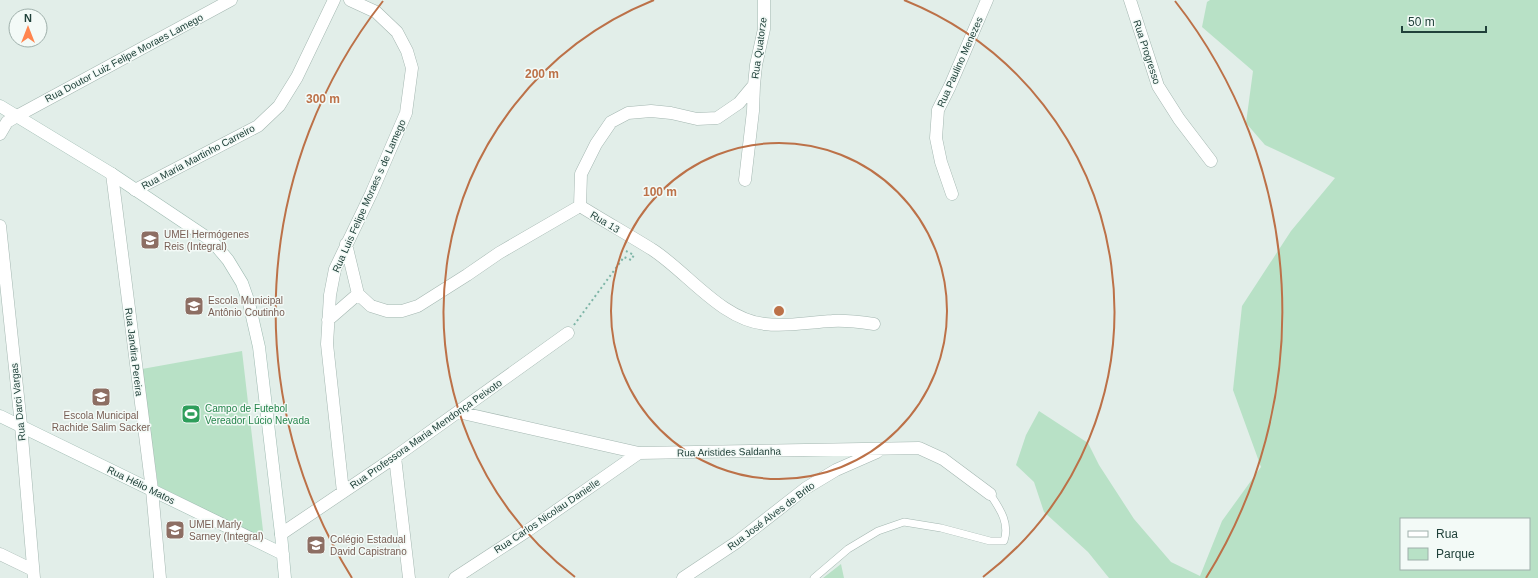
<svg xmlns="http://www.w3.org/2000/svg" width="1538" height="578" viewBox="0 0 1538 578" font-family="Helvetica,sans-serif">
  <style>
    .green { fill: #b8e1c6; fill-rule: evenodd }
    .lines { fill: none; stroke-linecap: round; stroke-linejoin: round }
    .lane-casing { stroke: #a4b7b1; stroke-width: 8 }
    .street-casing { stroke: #a4b7b1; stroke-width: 13 }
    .secondary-casing { stroke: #9fbbb2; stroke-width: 13 }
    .path { stroke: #7eb5a7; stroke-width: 2; stroke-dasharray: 2 3; stroke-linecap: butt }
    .lane { stroke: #fff; stroke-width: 7 }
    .street { stroke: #fff; stroke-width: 12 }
    .secondary { stroke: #fff; stroke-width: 12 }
    .ring { fill: none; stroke: #bc7148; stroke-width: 2 }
    .labels { text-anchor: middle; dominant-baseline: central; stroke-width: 3; stroke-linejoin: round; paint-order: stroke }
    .street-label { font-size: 10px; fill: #20413a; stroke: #f3faf7 }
    .education-label { font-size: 10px; fill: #785e54; stroke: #f3faf7; text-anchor: start }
    .leisure-label { font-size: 10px; fill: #27864d; stroke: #f3faf7; text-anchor: start }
    .centre { fill: #bc7148; stroke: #f3faf7; stroke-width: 2 }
    .ring-label { font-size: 12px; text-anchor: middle; font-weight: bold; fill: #bc7148; stroke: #f3faf7; stroke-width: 3; stroke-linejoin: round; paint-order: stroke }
  </style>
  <rect width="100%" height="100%" fill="#e2eee9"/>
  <path class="green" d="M1210 0H1538V578H1109L1088 552 1044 512 1034 482 1016 465 1026 435 1039 411 1088 443 1099 465 1134 519 1171 562 1200 576 1222 521 1261 467 1233 390 1242 306 1291 231 1335 178 1265 145 1246 123 1253 71 1202 27 1207 2ZM1401 519H1529V569H1401Z
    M242 351 264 539 158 486 142 369Z
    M841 564 844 578H823Z"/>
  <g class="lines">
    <defs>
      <path id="lane" d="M814 578 848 549 878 531 904 522 941 528 990 541H1004C1010 523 1000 509 990 494"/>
      <path id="street" d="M1130 0 1158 86 1179 119 1211 161
        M0 134 7 122 17 116 231 0
        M112 174 152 490 160 578
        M745 180 753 111 754 85
        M135 190 258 126 279 106 297 77 334 0
        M952 194 941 162 936 138 938 110 950 86 987 0
        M580 206 581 174 596 144 611 122 628 113 651 111 671 113 697 119 717 118 739 103 754 85 756 65 764 29V0
        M580 206C604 221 629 235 653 250 688 273 722 320 765 324 787 327 810 322 832 321 846 320 860 322 874 324
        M0 226 21 425 34 578
        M346 244 358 294
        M328 320 358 294 371 306 387 311H402L418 306 467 275 499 253 580 206
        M458 412 639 453 919 448 943 459 990 494
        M395 457 409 578
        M343 492 327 344 330 295 335 269 371 194 406 113 412 68 407 51 397 32 376 12 350 0
        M281 534 395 457 568 333
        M0 554 33 570
        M455 578 527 531 639 453
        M683 578 737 542 806 488 836 470 877 452"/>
      <path id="secondary" d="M0 106 112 174 212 241 228 260 242 283 249 303 259 347 281 534 285 578
        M0 416 283 554"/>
    </defs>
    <use href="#lane" class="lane-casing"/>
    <use href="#street" class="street-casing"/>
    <use href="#secondary" class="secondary-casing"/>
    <path class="path" d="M574 325 624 257 631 260 634 255 626 251"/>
    <use href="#lane" class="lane"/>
    <use href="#street" class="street"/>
    <use href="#secondary" class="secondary"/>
  </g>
  <g class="ring">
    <circle cx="779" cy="311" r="168"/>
    <path d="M575 577A335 335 0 0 1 654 0M904 0A335 335 0 0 1 983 577"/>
    <path d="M352 578A503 503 0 0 1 383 1M1175 1A503 503 0 0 1 1206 578"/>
  </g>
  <defs>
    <symbol id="school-square" viewBox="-11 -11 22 22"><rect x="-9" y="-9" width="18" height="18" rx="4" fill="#8d6e63" stroke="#f3faf7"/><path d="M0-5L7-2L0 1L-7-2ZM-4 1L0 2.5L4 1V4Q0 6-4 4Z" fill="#fff"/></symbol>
    <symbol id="stadium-square" viewBox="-11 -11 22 22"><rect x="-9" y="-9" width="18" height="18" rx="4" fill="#2e9e5b" stroke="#f3faf7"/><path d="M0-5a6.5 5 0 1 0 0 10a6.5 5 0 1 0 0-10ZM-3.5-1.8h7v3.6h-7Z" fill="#fff"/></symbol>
  </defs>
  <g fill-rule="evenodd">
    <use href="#school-square" x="139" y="229" width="22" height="22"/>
    <use href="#school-square" x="183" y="295" width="22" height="22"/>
    <use href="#school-square" x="90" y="386" width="22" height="22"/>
    <use href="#stadium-square" x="180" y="403" width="22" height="22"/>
    <use href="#school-square" x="164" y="519" width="22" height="22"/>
    <use href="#school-square" x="305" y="534" width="22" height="22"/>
  </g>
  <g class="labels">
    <g class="street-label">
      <text transform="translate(759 48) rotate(-82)">Rua Quatorze</text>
      <text transform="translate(1147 52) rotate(72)">Rua Progresso</text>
      <text transform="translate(124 58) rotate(-28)">Rua Doutor Luiz Felipe Moraes Lamego</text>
      <text transform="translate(960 62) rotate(-66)">Rua Paulino Menezes</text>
      <text transform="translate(198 157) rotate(-28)">Rua Maria Martinho Carreiro</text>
      <text transform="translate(369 196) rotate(-66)">Rua Luis Felipe Moraes s de Lamego</text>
      <text transform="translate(605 222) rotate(31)">Rua 13</text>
      <text transform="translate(134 352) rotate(83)">Rua Jandira Pereira</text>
      <text transform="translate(18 402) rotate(-96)">Rua Darci Vargas</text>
      <text transform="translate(426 434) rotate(-35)">Rua Professora Maria Mendonça Peixoto</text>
      <text transform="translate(729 452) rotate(-1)">Rua Aristides Saldanha</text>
      <text transform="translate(141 485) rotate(26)">Rua Hélio Matos</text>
      <text transform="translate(547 516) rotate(-34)">Rua Carlos Nicolau Danielle</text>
      <text transform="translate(771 516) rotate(-37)">Rua José Alves de Brito</text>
    </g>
    <g class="education-label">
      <text x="164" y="234">UMEI Hermógenes<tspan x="164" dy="12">Reis (Integral)</tspan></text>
      <text x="208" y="300">Escola Municipal<tspan x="208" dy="12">Antônio Coutinho</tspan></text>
      <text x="101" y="415" text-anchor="middle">Escola Municipal<tspan x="101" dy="12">Rachide Salim Sacker</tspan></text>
      <text x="189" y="524">UMEI Marly<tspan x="189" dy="12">Sarney (Integral)</tspan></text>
      <text x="330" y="539">Colégio Estadual<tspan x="330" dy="12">David Capistrano</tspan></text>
    </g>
    <g class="leisure-label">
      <text x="205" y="408">Campo de Futebol<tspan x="205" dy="12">Vereador Lúcio Nevada</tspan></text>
    </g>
  </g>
  <circle cx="779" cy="311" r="6" class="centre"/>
  <g class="ring-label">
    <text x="542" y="78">200 m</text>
    <text x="323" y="103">300 m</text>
    <text x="660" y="196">100 m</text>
  </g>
  <rect x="1400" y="518" width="130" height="52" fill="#f3faf7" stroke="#9fb0ab"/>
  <rect x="1408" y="531" width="20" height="6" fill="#ffffff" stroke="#9fb0ab"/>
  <text x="1436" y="538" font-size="12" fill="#20413a">Rua</text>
  <rect x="1408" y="548" width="20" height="12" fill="#b8e1c6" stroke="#9fb0ab"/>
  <text x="1436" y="558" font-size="12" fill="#20413a">Parque</text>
  <g transform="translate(28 28)"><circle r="19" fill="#f3faf7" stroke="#9fb0ab"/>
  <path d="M0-3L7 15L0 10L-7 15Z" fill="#ff854e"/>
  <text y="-6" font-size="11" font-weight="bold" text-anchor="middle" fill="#20413a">N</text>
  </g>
  <path d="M1402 26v6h84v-6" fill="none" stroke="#20413a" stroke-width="2"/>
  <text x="1408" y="26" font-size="12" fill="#20413a" stroke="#f3faf7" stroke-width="3" paint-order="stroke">50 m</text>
</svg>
